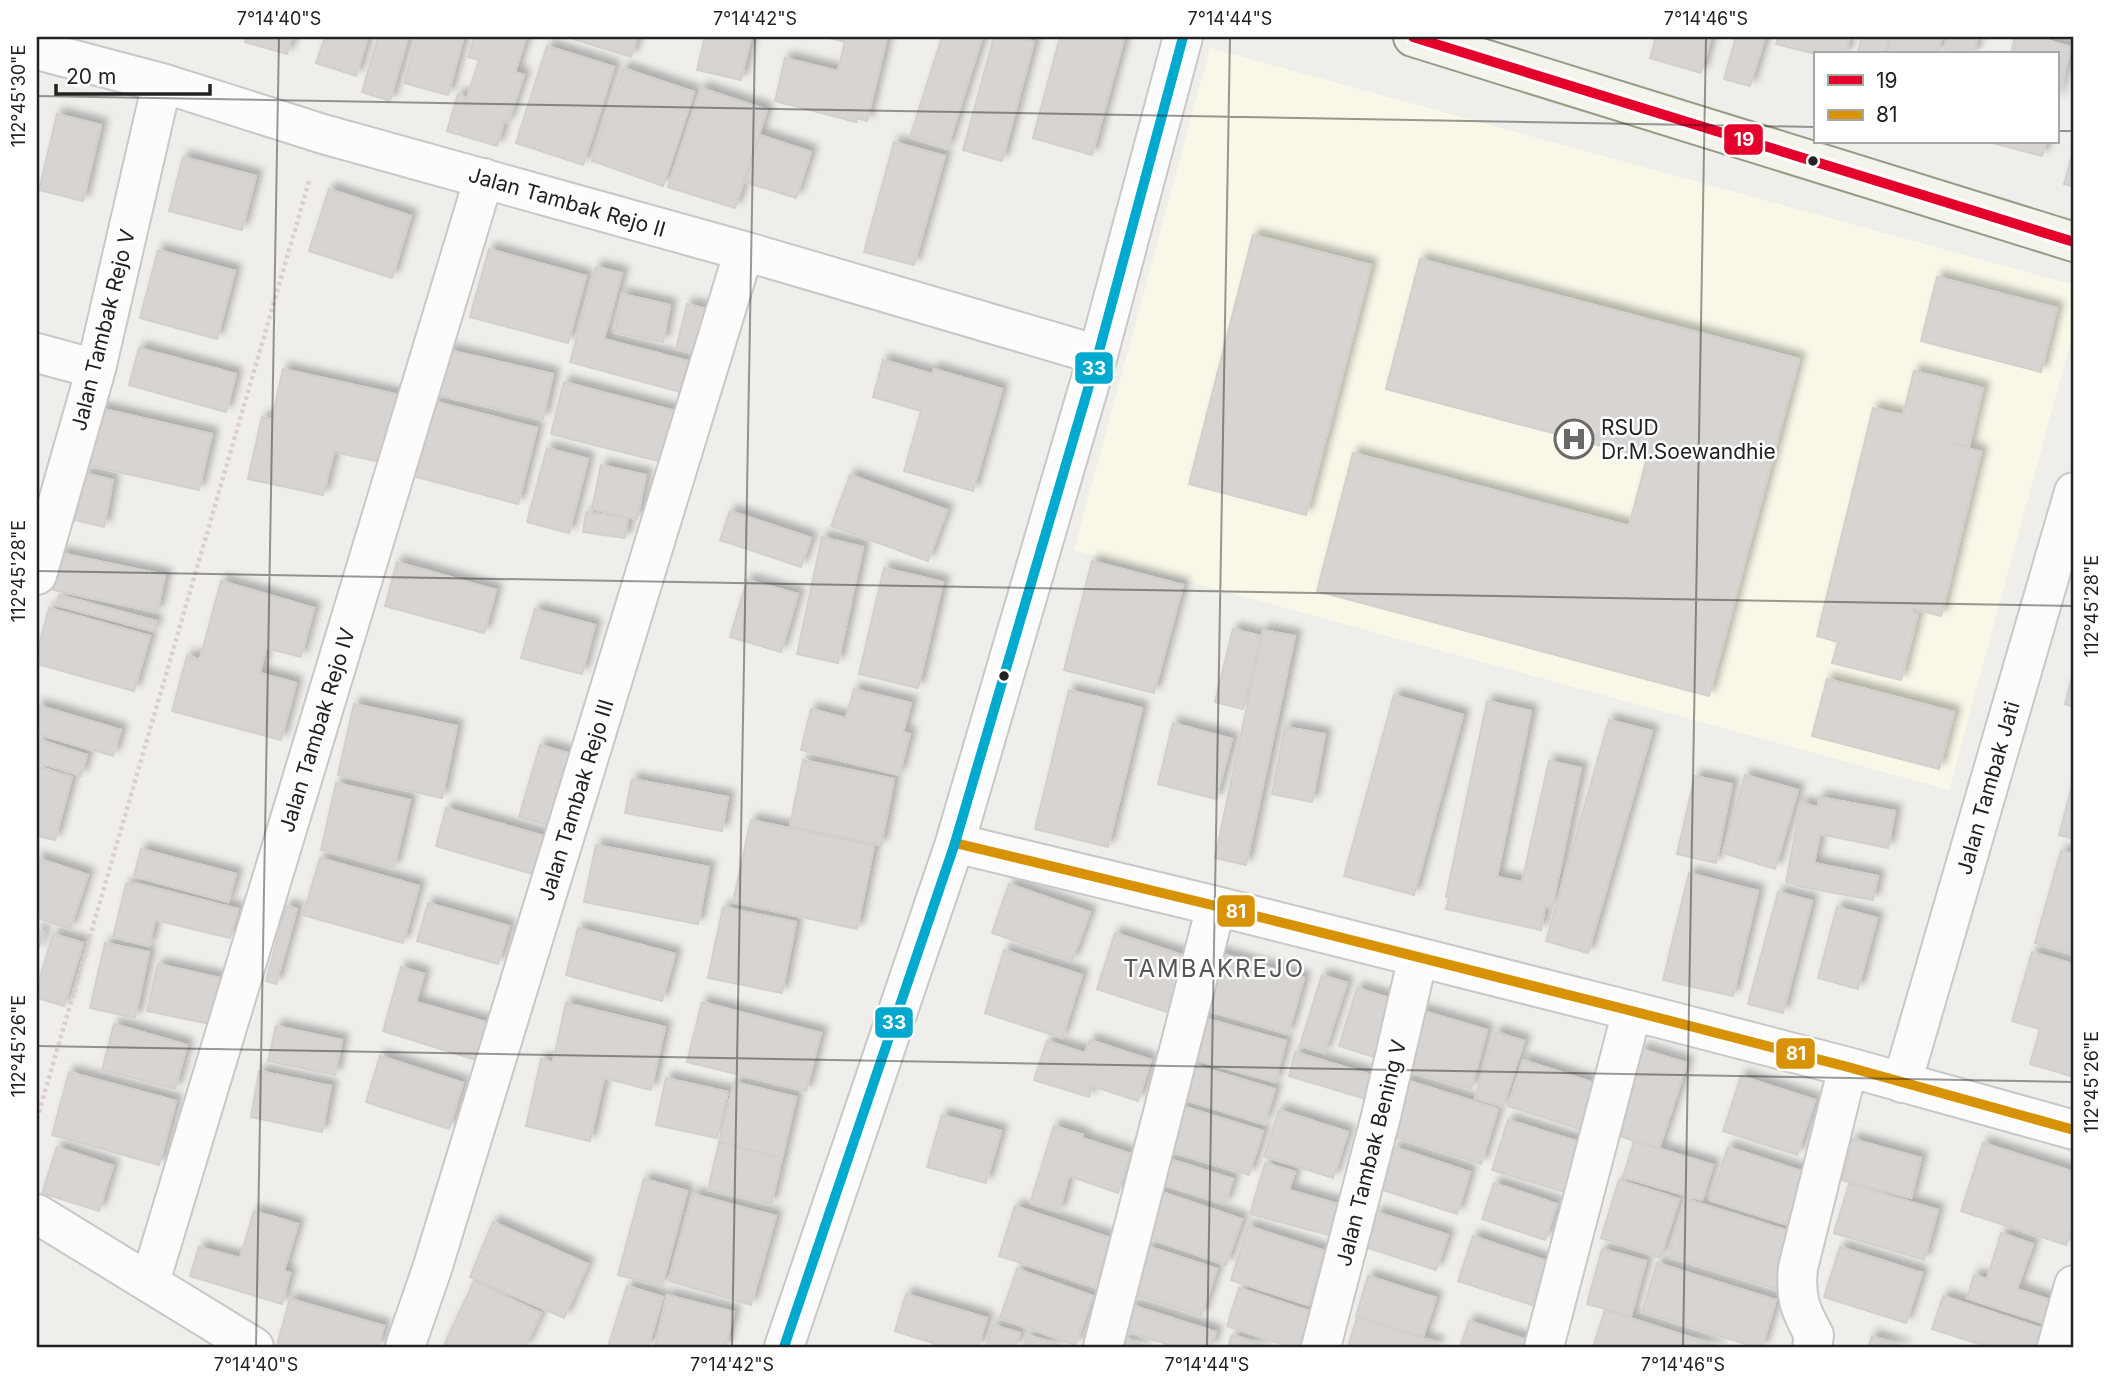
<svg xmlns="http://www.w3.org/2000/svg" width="2111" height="1384" viewBox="0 0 2111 1384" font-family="Inter,sans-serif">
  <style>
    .education { fill: #f8f7e8 }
    .building { fill: #d7d4d2; stroke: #d3d0cc; stroke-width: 2; filter: url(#shadow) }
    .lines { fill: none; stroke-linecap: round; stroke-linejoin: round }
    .street-casing { stroke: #c9c8c7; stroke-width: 42 }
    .secondary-casing { stroke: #999a82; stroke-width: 42 }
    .path { stroke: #dccecd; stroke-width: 4.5; stroke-dasharray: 3.5 3.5; stroke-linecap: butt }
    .street { stroke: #fdfcfc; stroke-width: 38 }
    .secondary { stroke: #f4f4ed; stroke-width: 38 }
    .bus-1-casing { stroke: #fff; stroke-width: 16 }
    .bus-2-casing { stroke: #fff; stroke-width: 16 }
    .bus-3-casing { stroke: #fff; stroke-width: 16 }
    .bus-1 { stroke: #e4002b; stroke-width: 10 }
    .bus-2 { stroke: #d79205; stroke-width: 10 }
    .bus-3 { stroke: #00a9ce; stroke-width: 10 }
    .ticks { fill: none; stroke: #222; stroke-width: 2; stroke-opacity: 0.45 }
    .bus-dot { fill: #222; stroke: #fff; stroke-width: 2.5 }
    .labels { text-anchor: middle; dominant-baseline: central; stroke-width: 5; stroke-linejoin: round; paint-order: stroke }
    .street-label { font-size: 21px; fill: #222; stroke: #fff }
    .poi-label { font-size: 21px; fill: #222; stroke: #fff; text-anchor: start }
    .quarter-label { font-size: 24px; letter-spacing: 2px; fill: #555; stroke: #fff }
    .line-badge { stroke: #fff; stroke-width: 2.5 }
    .badge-label { font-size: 19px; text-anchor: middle; font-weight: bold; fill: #fff }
    .neatline { fill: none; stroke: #222; stroke-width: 2.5 }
    .ticks-label { font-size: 18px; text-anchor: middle; fill: #222 }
  </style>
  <defs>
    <filter id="shadow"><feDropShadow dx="6" dy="-6" stdDeviation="3.5" flood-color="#0004"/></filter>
  </defs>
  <rect width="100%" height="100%" fill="#f0eeeb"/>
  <path class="education" d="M1210 48 2074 285V329L1949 790 1074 550Z"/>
  <path class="building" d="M246 37H292L287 54 245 42Z
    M325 37H368L356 76 316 63Z
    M378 37H408L390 101 362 92Z
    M417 37H453L463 39 448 95 404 83Z
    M474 37H526L515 72 524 75 508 122 504 121 497 146 447 131 458 94 467 98 479 60 468 57Z
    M567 37H637L631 57Z
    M705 37H751L741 80 697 70Z
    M825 37H887L867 121 857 118 856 122 775 101 785 58 838 71 845 42Z
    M942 37 982 38 947 149 910 137Z
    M994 37H1017L1034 42 1002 161 963 150Z
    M1060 37H1115L1124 39 1092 155 1033 138Z
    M1656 37H1711L1701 73 1650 58Z
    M1736 37H1765L1750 86 1724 79Z
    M1778 37H1850L1845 54H1816L1776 44Z
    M1862 37H1890L1885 54H1857Z
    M1892 37H1942L1936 54H1887Z
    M1948 37H1978L1973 54H1943Z
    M2015 37H2035L2071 47 2057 102V54H2011Z
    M547 46 614 67 583 165 516 143Z
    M623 68 694 92 663 186 592 161Z
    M701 88 767 110 735 208 668 187Z
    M57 114 101 125 83 201 39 190Z
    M760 135 811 152 796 198 745 182Z
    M894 142 945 156 914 265 864 252Z
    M1989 142H2046L2042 156Z
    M2074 148V187L2064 184Z
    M183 157 256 176 242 230 169 211Z
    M329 189 411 216 392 278 309 251Z
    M1253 235 1371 265 1306 515 1189 484Z
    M489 249 586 276 568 343 470 317Z
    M158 250 235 271 217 339 140 318Z
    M1420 259 1799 359 1709 696 1317 591 1353 453 1629 526 1647 458 1386 389Z
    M596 267 622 273 604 339 688 361 680 392 570 362Z
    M1937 277 2057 308 2041 372 1921 341Z
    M622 294 670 305 663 342 615 333Z
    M687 304 707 309 696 354 676 349Z
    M139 348 236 374 226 412 129 385Z
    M448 350 553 374 543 419 437 395Z
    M883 360 932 374 934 369 1002 389 973 491 904 471 921 411 873 397Z
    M283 369 404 396 389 464 334 452 323 495 248 479 262 417 272 419Z
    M1914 371 1983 388 1969 446 1954 443 1953 444 1981 452 1941 616 1913 609 1911 612 1918 614 1901 680 1832 663 1838 642 1817 636 1873 408 1903 415Z
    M564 382 675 411 662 462 551 434Z
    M433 401 537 428 518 504 413 476Z
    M99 408 212 434 199 490 87 465Z
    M547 448 588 459 569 533 527 522Z
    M601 465 646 475 637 519 592 509Z
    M84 473 113 480 104 527 75 520Z
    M850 475 947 510 928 561 831 526Z
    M730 511 811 538 801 567 720 540Z
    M586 512 628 518 625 538 583 532Z
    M822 537 863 547 838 663 797 654Z
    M60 553 165 575 157 612 53 590Z
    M1092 561 1183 585 1154 693 1064 670Z
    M397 562 496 590 484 633 385 606Z
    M884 568 943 582 918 688 859 674Z
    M747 580 798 594 781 652 730 637Z
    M221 581 314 608 301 657 266 648 260 673 296 683 281 740 172 711 187 656 200 659Z
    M59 595 156 621 153 631 56 605Z
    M49 608 150 636 134 691 37 664V652Z
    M535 609 595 625 582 674 521 658Z
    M1233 629 1261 636 1243 709 1215 702Z
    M1263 630 1295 636 1246 865 1215 858Z
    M2074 669V707L2065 704Z
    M1827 679 1954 712 1939 769 1812 736Z
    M854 689 911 703 903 732 910 734 899 775 801 750 811 709 846 718Z
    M1069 690 1142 708 1108 847 1035 829Z
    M1394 695 1463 715 1414 895 1344 876Z
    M1487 701 1531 711 1497 877 1522 882 1549 761 1581 768 1552 908 1545 906 1541 930 1446 909 1449 897H1446Z
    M354 704 457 726 442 798 338 775Z
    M37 705 121 730 113 756 37 734Z
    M1609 720 1652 731 1588 953 1546 941Z
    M1173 723 1232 739 1216 799 1158 784Z
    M1285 727 1325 734 1312 802 1272 794Z
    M37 739 87 755 81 776 37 762Z
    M540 745 578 756 557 828 519 817Z
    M803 760 894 779 881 845 790 826Z
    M37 766 72 777 55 840 37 836Z
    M1745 775 1798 790 1775 869 1723 853Z
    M1695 776 1732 784 1716 863 1677 854Z
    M2074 778V839L2059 835Z
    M632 779 728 797 722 831 625 813Z
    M336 783 410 800 394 868 321 850Z
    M1819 797 1895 811 1888 848 1820 834 1814 863 1878 876 1873 900 1797 886 1798 885 1786 882 1801 803 1818 807Z
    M446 808 554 839 543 877 436 846Z
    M751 820 874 846 857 929 733 902Z
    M596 845 709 867 698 924 584 902Z
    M141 849 236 874 228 902 134 876Z
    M2061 851 2074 854V954L2035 943Z
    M37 858 88 875 70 929 37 918Z
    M320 858 419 886 403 943 303 915Z
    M1689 873 1758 891 1733 996 1663 980Z
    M135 883 238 909 230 938 155 920 149 946 113 937 126 884 134 885Z
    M1009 884 1090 912 1072 961 992 933Z
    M1778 892 1812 901 1783 1013 1748 1004Z
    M428 903 509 926 498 964 417 941Z
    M286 906 297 909 276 984 266 981Z
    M723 907 796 922 782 993 708 978Z
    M1837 907 1877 918 1858 989 1818 978Z
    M578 928 675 954 662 1001 566 975Z
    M37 929 44 932 37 952Z
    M1115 933 1188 957 1170 1013 1097 989Z
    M53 934 83 943 64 1006 37 998V988Z
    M105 943 149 952 135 1018 90 1008Z
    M1004 950 1082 975 1062 1038 985 1013Z
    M1216 952 1304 978 1288 1034 1200 1008Z
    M2032 952 2074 964V1077L2030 1064 2040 1029 2012 1021Z
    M158 964 220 978 210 1024 147 1011Z
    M401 967 424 974 416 1002 489 1023 479 1061 383 1031Z
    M1322 975 1347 983 1324 1053 1300 1045Z
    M1357 988 1405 1003 1387 1061 1339 1046Z
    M702 1002 821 1033 806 1091 687 1062Z
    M566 1003 665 1027 651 1090 604 1078 590 1141 526 1126 541 1059 553 1062Z
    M1420 1010 1487 1030 1471 1089 1403 1070Z
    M1201 1017 1286 1041 1275 1082 1189 1058Z
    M114 1024 187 1045 175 1089 102 1070Z
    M276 1026 342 1040 335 1075 268 1061Z
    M1496 1032 1524 1041 1503 1107 1475 1098Z
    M1090 1040 1151 1060 1138 1101 1092 1086 1089 1097 1034 1080 1047 1041 1085 1053Z
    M1641 1049 1687 1063 1659 1149 1614 1134Z
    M1295 1052 1384 1079 1376 1102 1289 1076Z
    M380 1056 463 1083 449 1129 366 1102Z
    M1523 1060 1603 1086 1588 1132 1508 1106Z
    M1193 1065 1275 1089 1264 1124 1183 1099Z
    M259 1071 331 1086 322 1132 251 1117Z
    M69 1072 176 1101 159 1165 52 1135Z
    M1741 1076 1815 1100 1797 1155 1723 1131Z
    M666 1078 728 1092 717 1138 656 1125Z
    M1403 1079 1498 1109 1481 1164 1386 1134Z
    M734 1082 796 1097 782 1158 719 1142Z
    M1179 1105 1263 1131 1249 1175 1165 1150Z
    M1279 1110 1348 1132 1333 1178 1264 1156Z
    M942 1115 1001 1131 986 1183 927 1167Z
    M1508 1120 1589 1145 1574 1195 1492 1170Z
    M1054 1126 1083 1135 1082 1138 1131 1154 1118 1193 1069 1176 1059 1212 1030 1203Z
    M1852 1139 1921 1158 1911 1198 1842 1180Z
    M1634 1141 1713 1165 1702 1200 1623 1177Z
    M719 1142 782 1158 771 1204 708 1190Z
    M1983 1143 2074 1172V1220L2066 1245 1961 1211Z
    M57 1147 113 1166 99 1211 42 1193Z
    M1394 1147 1470 1172 1457 1214 1380 1189Z
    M1728 1147 1807 1173 1791 1226 1710 1200Z
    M1166 1158 1233 1179 1225 1204 1158 1183Z
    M1265 1163 1295 1172 1289 1190 1345 1206 1336 1237 1250 1214Z
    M644 1179 687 1191 662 1286 618 1275Z
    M1619 1180 1679 1199 1660 1258 1601 1238Z
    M1494 1183 1557 1204 1545 1240 1482 1219Z
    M1849 1184 1938 1210 1924 1260 1834 1233Z
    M1156 1190 1242 1219 1226 1265 1140 1235Z
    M693 1194 776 1216 751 1305 669 1281Z
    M1686 1199 1792 1232 1776 1289 1668 1256Z
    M1015 1206 1110 1238 1095 1287 999 1256Z
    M254 1211 298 1224 284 1271 290 1273 282 1304 190 1276 199 1247 240 1258Z
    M1376 1212 1448 1235 1436 1270 1365 1247Z
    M493 1222 588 1264 564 1318 470 1277Z
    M1248 1226 1325 1251 1308 1305 1231 1280Z
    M2001 1233 2033 1244 2017 1289 2053 1301 2046 1324 1967 1298 1974 1275 1987 1279Z
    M1473 1236 1546 1261 1532 1305 1458 1281Z
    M1147 1246 1217 1269 1201 1316 1132 1294Z
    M1840 1247 1922 1273 1906 1323 1824 1297Z
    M1602 1249 1646 1261 1631 1316 1587 1304Z
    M1657 1263 1776 1300 1762 1347H1755L1642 1312Z
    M1017 1269 1093 1296 1075 1345 1000 1318Z
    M1368 1276 1436 1298 1423 1337 1356 1316Z
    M474 1281 541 1313 525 1347H443Z
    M627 1286 663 1297 648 1347H608Z
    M1239 1288 1321 1315 1311 1347H1291L1227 1326Z
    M906 1294 987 1318 978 1347H945L895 1331Z
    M667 1295 734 1312 725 1347H655Z
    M1943 1296 2050 1331 2045 1347H1989L1932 1329Z
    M290 1299 384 1326 378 1347H286L277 1345Z
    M1131 1305 1216 1332 1211 1347H1176L1123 1330Z
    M1605 1310 1721 1347H1593Z
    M1357 1317 1438 1343 1437 1347H1348Z
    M1469 1321 1530 1341 1528 1347H1460Z
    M993 1325 1020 1333 1015 1347H986Z
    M1027 1335 1066 1347H1023Z
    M1232 1335 1270 1347H1228Z
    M1872 1336 1905 1347H1868Z
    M1124 1338 1148 1347H1120Z"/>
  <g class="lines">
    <defs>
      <path id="street" d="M37 50 162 83 323 134 744 251 1098 355
        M37 353 96 369
        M37 575 96 369 162 83
        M955 843 1216 906 1632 1011 1848 1067 2074 1130
        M1902 1083 2074 492
        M37 1214 254 1347
        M150 1282 484 178
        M405 1347 432 1269 744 251
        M784 1347 955 843 1098 355 1183 37
        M1103 1347 1216 906
        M1321 1347 1381 1116 1418 957
        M1544 1347 1632 1011
        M1812 1347 1814 1335C1800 1310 1795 1297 1798 1268L1848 1067
        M2057 1347 2074 1285"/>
      <path id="secondary" d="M1413 37 2074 242"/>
    </defs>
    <use href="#street" class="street-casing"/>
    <use href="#secondary" class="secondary-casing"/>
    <path class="path" d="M37 1119 310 178"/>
    <use href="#street" class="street"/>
    <use href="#secondary" class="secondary"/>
    <defs>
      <path id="bus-1" d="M1413 37 2074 242"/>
      <path id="bus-2" d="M955 843 1216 906 1632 1011 1848 1067 2074 1130"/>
      <path id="bus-3" d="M784 1347 955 843 1098 355 1183 37"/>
    </defs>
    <use href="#bus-1" class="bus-1-casing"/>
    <use href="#bus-2" class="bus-2-casing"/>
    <use href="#bus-3" class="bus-3-casing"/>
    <use href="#bus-1" class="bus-1"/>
    <use href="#bus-2" class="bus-2"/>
    <use href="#bus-3" class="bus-3"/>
  </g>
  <path class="ticks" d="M37 96 1815 127M2057 131H2074M37 571 2074 606M37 1046 2074 1082M256 1347 279 37M732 1347 755 37M1207 1347 1230 37M1683 1347 1706 37"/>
  <defs>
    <symbol id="hospital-ring" viewBox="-11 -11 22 22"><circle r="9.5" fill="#fff" stroke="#6a6968" stroke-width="1.5"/><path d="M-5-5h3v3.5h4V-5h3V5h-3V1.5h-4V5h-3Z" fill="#6a6968"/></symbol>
  </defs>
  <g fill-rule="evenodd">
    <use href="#hospital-ring" x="1552" y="417" width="44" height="44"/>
  </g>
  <g class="bus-dot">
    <circle cx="1813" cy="161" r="6"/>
    <circle cx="1004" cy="676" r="6"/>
  </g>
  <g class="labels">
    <g class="street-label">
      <text transform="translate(567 202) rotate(16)">Jalan Tambak Rejo II</text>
      <text transform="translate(103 330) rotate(-76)">Jalan Tambak Rejo V</text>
      <text transform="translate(317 730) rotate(-73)">Jalan Tambak Rejo IV</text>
      <text transform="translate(1988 788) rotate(-74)">Jalan Tambak Jati</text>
      <text transform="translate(576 800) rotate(-73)">Jalan Tambak Rejo III</text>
      <text transform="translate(1371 1153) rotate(-76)">Jalan Tambak Bening V</text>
    </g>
    <g class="poi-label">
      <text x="1601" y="427">RSUD<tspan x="1601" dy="24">Dr.M.Soewandhie</tspan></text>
    </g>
    <g class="quarter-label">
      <text x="1214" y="968">TAMBAKREJO</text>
    </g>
  </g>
  <g class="line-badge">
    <rect x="1723" y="123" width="41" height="33" rx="7" fill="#e4002b"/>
    <rect x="1074" y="351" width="40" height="34" rx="7" fill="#00a9ce"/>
    <rect x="1216" y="894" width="40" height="34" rx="7" fill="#d79205"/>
    <rect x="874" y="1006" width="40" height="33" rx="7" fill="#00a9ce"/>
    <rect x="1775" y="1037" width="41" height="33" rx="7" fill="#d79205"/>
  </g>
  <g class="badge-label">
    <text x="1744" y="146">19</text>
    <text x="1094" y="375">33</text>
    <text x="1236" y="918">81</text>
    <text x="894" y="1029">33</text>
    <text x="1796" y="1060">81</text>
  </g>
  <rect width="2111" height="1384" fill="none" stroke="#ffffff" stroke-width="77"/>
  <rect x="1814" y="52" width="245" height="91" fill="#ffffff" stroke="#a7a7a7" stroke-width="2"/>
  <rect x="1828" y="75" width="35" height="10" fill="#e4002b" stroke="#a7a7a7" stroke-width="2"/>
  <text x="1876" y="88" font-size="21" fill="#222222">19</text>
  <rect x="1828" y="110" width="35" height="10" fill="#d79205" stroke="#a7a7a7" stroke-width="2"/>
  <text x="1876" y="122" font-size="21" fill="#222222">81</text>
  <path d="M56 84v10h154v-10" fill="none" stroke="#222222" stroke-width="3.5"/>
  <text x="66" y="84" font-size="21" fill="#222222" stroke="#ffffff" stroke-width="5" paint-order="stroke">20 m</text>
  <rect x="38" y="38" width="2034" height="1308" class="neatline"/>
  <g class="ticks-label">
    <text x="279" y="25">7°14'40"S</text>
    <text x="755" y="25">7°14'42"S</text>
    <text x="1230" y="25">7°14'44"S</text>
    <text x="1706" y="25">7°14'46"S</text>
    <text transform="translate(19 96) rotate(-90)" y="6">112°45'30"E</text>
    <text transform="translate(19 571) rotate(-90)" y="6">112°45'28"E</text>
    <text transform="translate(2092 606) rotate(-90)" y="6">112°45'28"E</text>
    <text transform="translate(19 1046) rotate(-90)" y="6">112°45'26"E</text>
    <text transform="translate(2092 1082) rotate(-90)" y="6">112°45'26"E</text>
    <text x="256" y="1371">7°14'40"S</text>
    <text x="732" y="1371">7°14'42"S</text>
    <text x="1207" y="1371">7°14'44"S</text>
    <text x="1683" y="1371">7°14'46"S</text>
  </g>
</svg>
